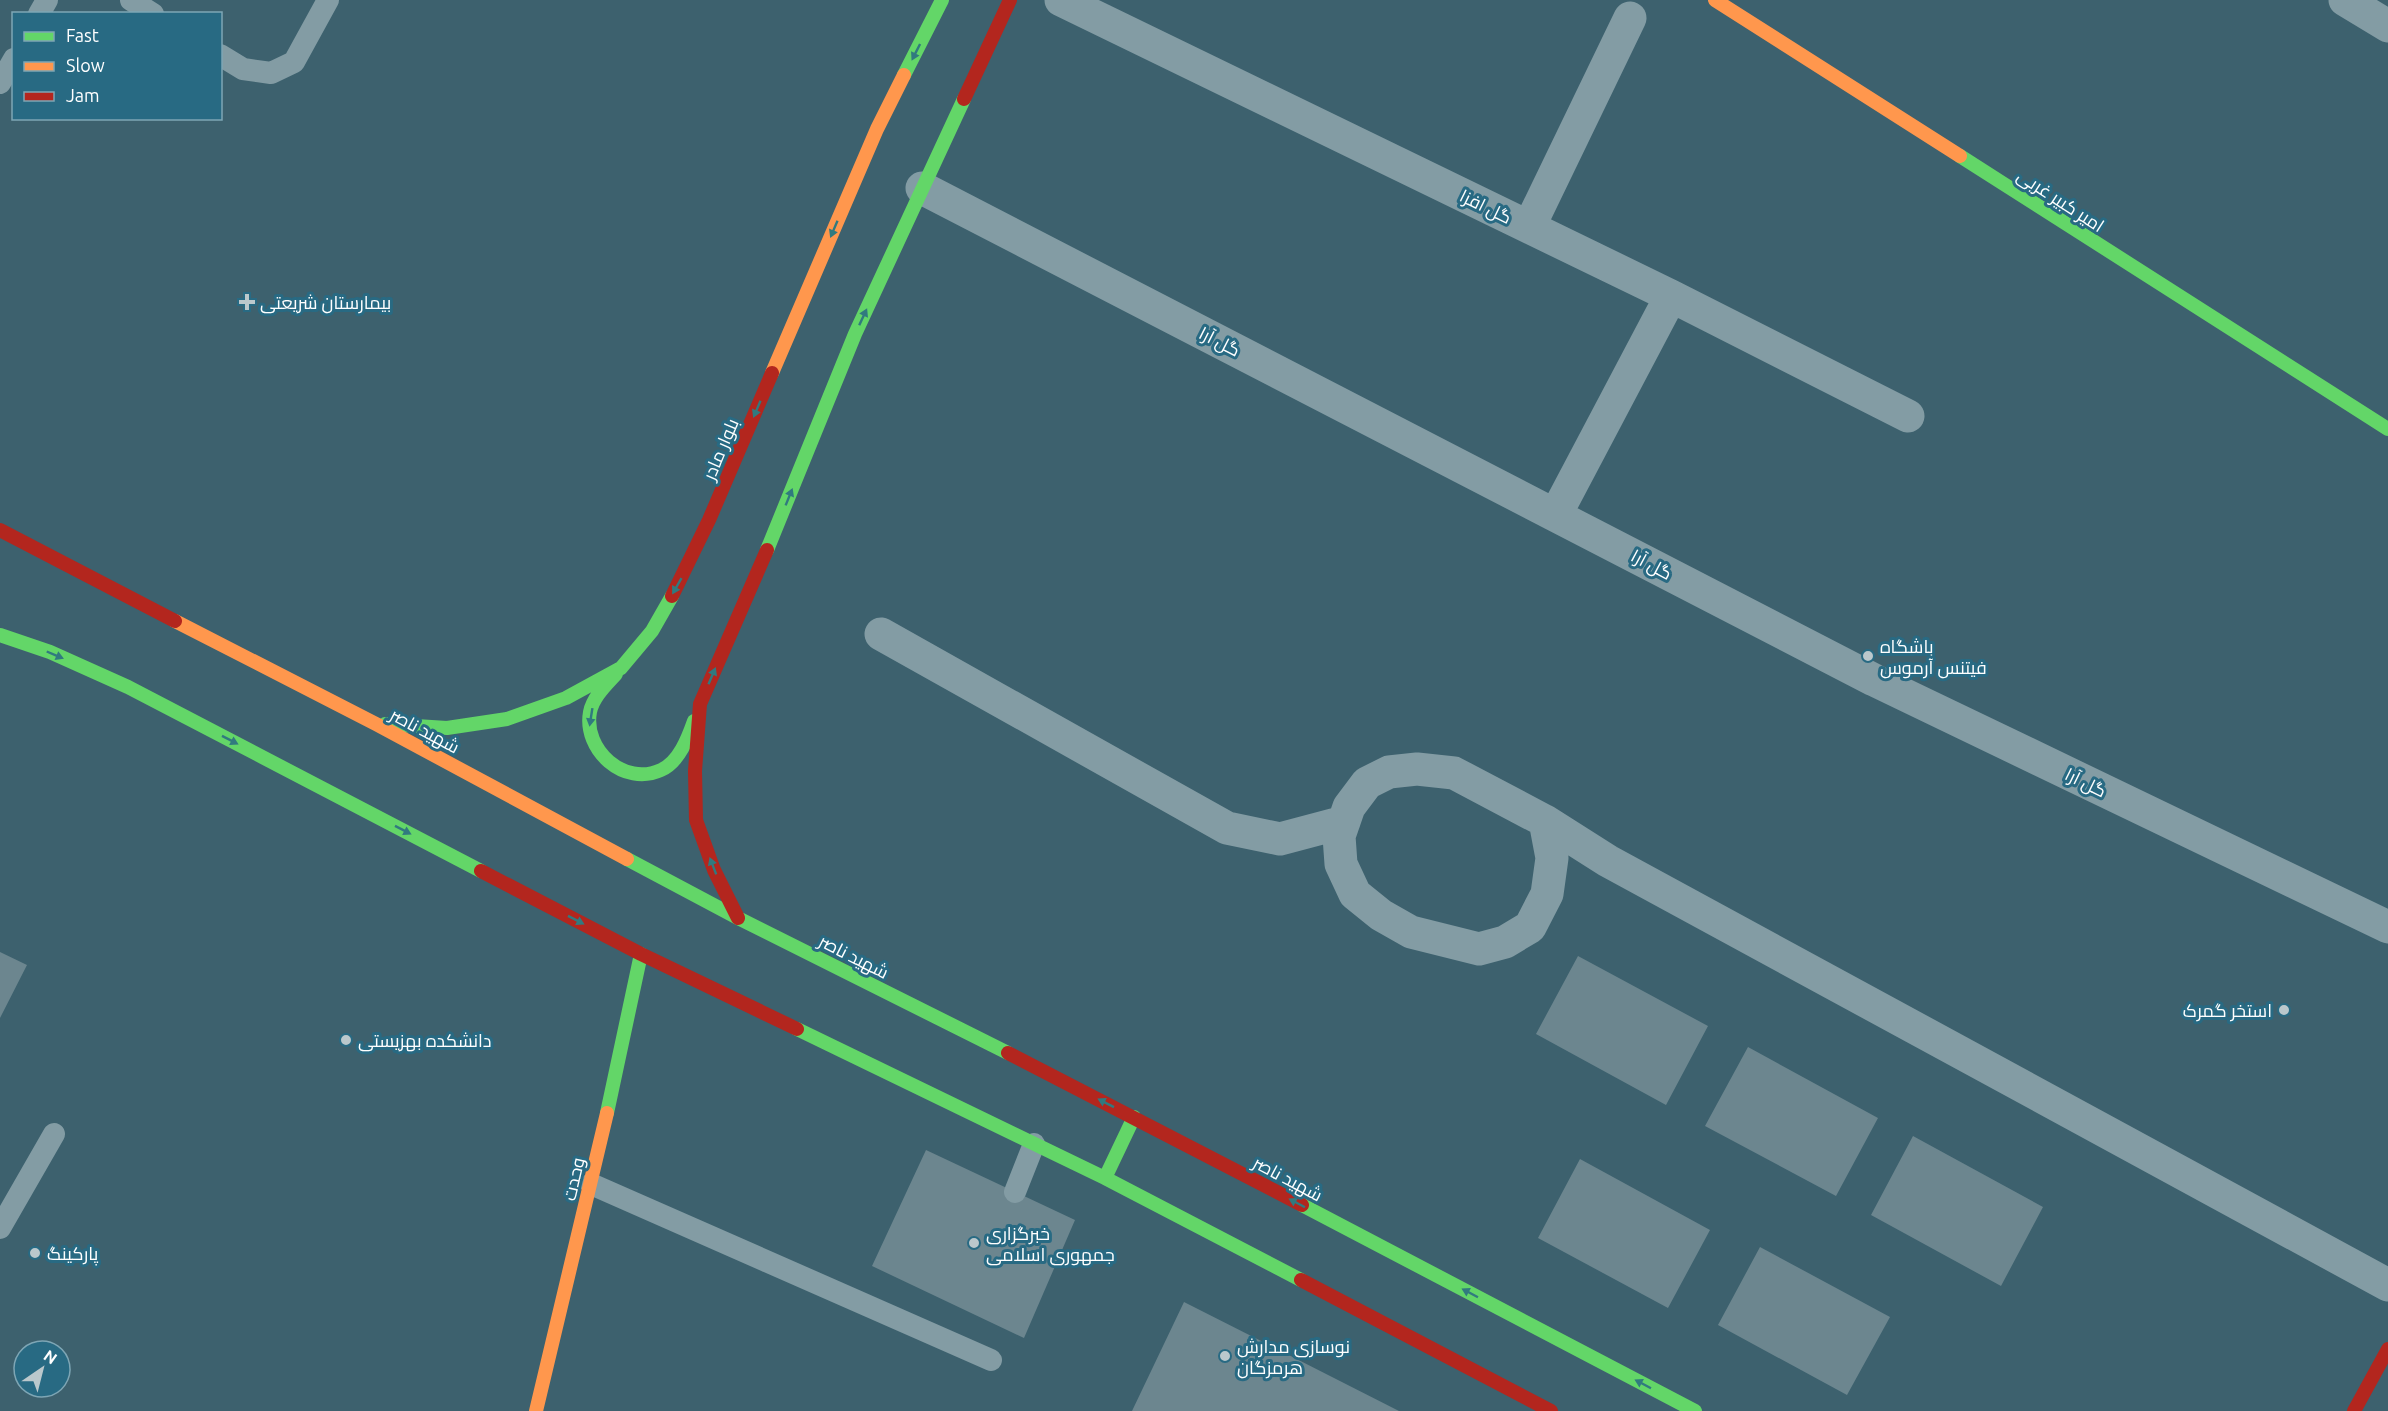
<svg xmlns="http://www.w3.org/2000/svg" width="2388" height="1411" viewBox="0 0 2388 1411" font-family="Ubuntu,Cairo,sans-serif">
  <style>
    .building { fill: #6c868f }
    .lines { fill: none; stroke-linecap: round; stroke-linejoin: round }
    .lane { stroke: #839ca4; stroke-width: 22 }
    .street { stroke: #839ca4; stroke-width: 33 }
    .fast { stroke: #63d668; stroke-width: 14 }
    .slow { stroke: #ff974d; stroke-width: 14 }
    .jam { stroke: #b3261e; stroke-width: 14 }
    .oneway { fill: #317a7f }
    .poi-dot { fill: #bbc8cc; stroke: #286a83; stroke-width: 2 }
    .labels { text-anchor: middle; dominant-baseline: central; stroke-width: 6; stroke-linejoin: round; paint-order: stroke }
    .street-label { font-size: 18px; fill: #fff; stroke: #286a83 }
    .poi-label { font-size: 18px; fill: #fff; stroke: #286a83; text-anchor: start }
  </style>
  <rect width="100%" height="100%" fill="#3d616e"/>
  <path class="building" d="M0 952 27 965 0 1018Z
    M1578 956 1708 1026 1666 1105 1536 1034Z
    M1748 1047 1878 1118 1836 1196 1705 1126Z
    M1913 1136 2043 1207 2001 1286 1871 1215Z
    M926 1150 1075 1220 1024 1338 872 1266Z
    M1580 1159 1710 1230 1668 1308 1538 1238Z
    M1760 1247 1890 1317 1847 1395 1718 1325Z
    M1184 1302 1399 1411H1132Z"/>
  <g class="lines">
    <path class="lane" d="M131 0 153 14
      M39 14 47 0
      M220 55 243 69 271 73 294 62 328 0
      M0 83 14 59
      M591 1184 991 1360
      M1015 1192 1034 1144
      M0 1228 54 1134"/>
    <path class="street" d="M1061 0 1671 296 1908 416
      M2345 0 2388 26
      M922 188 1874 680 2388 927
      M1529 227 1630 18
      M1556 514 1671 296
      M881 634 1227 828 1280 839 1344 822
      M1417 769 1454 773 1545 821 1552 858 1547 894 1530 927 1505 942 1479 949 1411 932 1381 915 1355 894 1341 864 1339 836 1349 807 1367 783 1389 772Z
      M1545 821 1608 861 2388 1285"/>
    <path class="fast" d="M904 75 942 0
      M1960 156 2388 429
      M767 550 855 334 964 99
      M0 635 50 652 128 687 481 871
      M616 674C606 685 593 697 590 712 583 750 624 787 661 770 679 762 688 738 694 721
      M385 724 447 728 507 719 566 698 621 668 652 631 672 596
      M627 859 738 918 1008 1053
      M797 1029 1105 1178 1301 1280
      M607 1113 641 954
      M1105 1178 1134 1117
      M1302 1205 1695 1411"/>
    <path class="slow" d="M1715 0 1960 156
      M772 373 877 129 904 75
      M175 621 376 724 627 859
      M536 1411 607 1113"/>
    <path class="jam" d="M964 99 1010 0
      M0 530 175 621
      M672 596 709 520 772 373
      M481 871 641 954 797 1029
      M738 918 714 870 696 820 695 771 700 704 767 550
      M1008 1053 1302 1205
      M1301 1280 1551 1411
      M2354 1411 2388 1349"/>
  </g>
  <defs><path id="oneway-solid" d="M-6-.8H1V-3.2L6.5 0L1 3.2V.8H-6Z" transform="scale(1.5)"/></defs>
  <g class="oneway">
    <use href="#oneway-solid" transform="translate(916 52) rotate(117)"/>
    <use href="#oneway-solid" transform="translate(834 229) rotate(113)"/>
    <use href="#oneway-solid" transform="translate(863 317) rotate(-65)"/>
    <use href="#oneway-solid" transform="translate(757 409) rotate(113)"/>
    <use href="#oneway-solid" transform="translate(789 497) rotate(-68)"/>
    <use href="#oneway-solid" transform="translate(677 586) rotate(120)"/>
    <use href="#oneway-solid" transform="translate(55 655) rotate(23)"/>
    <use href="#oneway-solid" transform="translate(712 676) rotate(-67)"/>
    <use href="#oneway-solid" transform="translate(591 717) rotate(99)"/>
    <use href="#oneway-solid" transform="translate(230 740) rotate(27)"/>
    <use href="#oneway-solid" transform="translate(403 830) rotate(27)"/>
    <use href="#oneway-solid" transform="translate(713 866) rotate(-111)"/>
    <use href="#oneway-solid" transform="translate(576 920) rotate(27)"/>
    <use href="#oneway-solid" transform="translate(1106 1103) rotate(-153)"/>
    <use href="#oneway-solid" transform="translate(1297 1203) rotate(-152)"/>
    <use href="#oneway-solid" transform="translate(1470 1293) rotate(-152)"/>
    <use href="#oneway-solid" transform="translate(1643 1384) rotate(-152)"/>
  </g>
  <g class="poi-dot">
    <path d="M244 293h6v6h6v6h-6v6h-6v-6h-6v-6h6z"/>
    <circle cx="1868" cy="656" r="6"/>
    <circle cx="2284" cy="1010" r="6"/>
    <circle cx="346" cy="1040" r="6"/>
    <circle cx="974" cy="1243" r="6"/>
    <circle cx="35" cy="1253" r="6"/>
    <circle cx="1225" cy="1356" r="6"/>
  </g>
  <g class="labels">
    <g class="street-label">
      <text transform="translate(2061 200) rotate(33)">امیر کبیر غربی</text>
      <text transform="translate(1486 206) rotate(26)">گل افزا</text>
      <text transform="translate(1220 341) rotate(27)">گل آرا</text>
      <text transform="translate(720 449) rotate(-67)">بلوار مادر</text>
      <text transform="translate(1652 564) rotate(28)">گل آرا</text>
      <text transform="translate(425 730) rotate(28)">شهید ناصر</text>
      <text transform="translate(2086 782) rotate(26)">گل آرا</text>
      <text transform="translate(854 956) rotate(27)">شهید ناصر</text>
      <text transform="translate(1288 1178) rotate(28)">شهید ناصر</text>
      <text transform="translate(573 1179) rotate(-77)">وحدت</text>
    </g>
    <g class="poi-label">
      <text x="260" y="302">بیمارستان شریعتی</text>
      <text x="1880" y="646">باشگاه<tspan x="1880" dy="21">فیتنس آرموس</tspan></text>
      <text x="2272" y="1010" text-anchor="end">استخر گمرک</text>
      <text x="358" y="1040">دانشکده بهزیستی</text>
      <text x="986" y="1233">خبرگزاری<tspan x="986" dy="21">جمهوری اسلامی</tspan></text>
      <text x="47" y="1253">پارکینگ</text>
      <text x="1237" y="1346">نوسازی مدارش<tspan x="1237" dy="21">هرمزگان</tspan></text>
    </g>
  </g>
  <rect x="12" y="12" width="210" height="108" fill="#286a83" stroke="#7ea6b5" stroke-width="1.5"/>
  <rect x="24" y="32" width="30" height="9" fill="#63d668" stroke="#7ea6b5" stroke-width="1.5"/>
  <text x="66" y="42" font-size="18" fill="#ffffff">Fast</text>
  <rect x="24" y="62" width="30" height="9" fill="#ff974d" stroke="#7ea6b5" stroke-width="1.5"/>
  <text x="66" y="72" font-size="18" fill="#ffffff">Slow</text>
  <rect x="24" y="92" width="30" height="9" fill="#b3261e" stroke="#7ea6b5" stroke-width="1.5"/>
  <text x="66" y="102" font-size="18" fill="#ffffff">Jam</text>
  <g transform="translate(42 1369) rotate(35)"><circle r="28" fill="#286a83" stroke="#7ea6b5" stroke-width="1.5"/>
  <path d="M0-4.5L10 22L0 15L-10 22Z" fill="#bbc8cc"/>
  <text y="-9" font-size="16" font-weight="bold" text-anchor="middle" fill="#ffffff">N</text>
  </g>
</svg>
